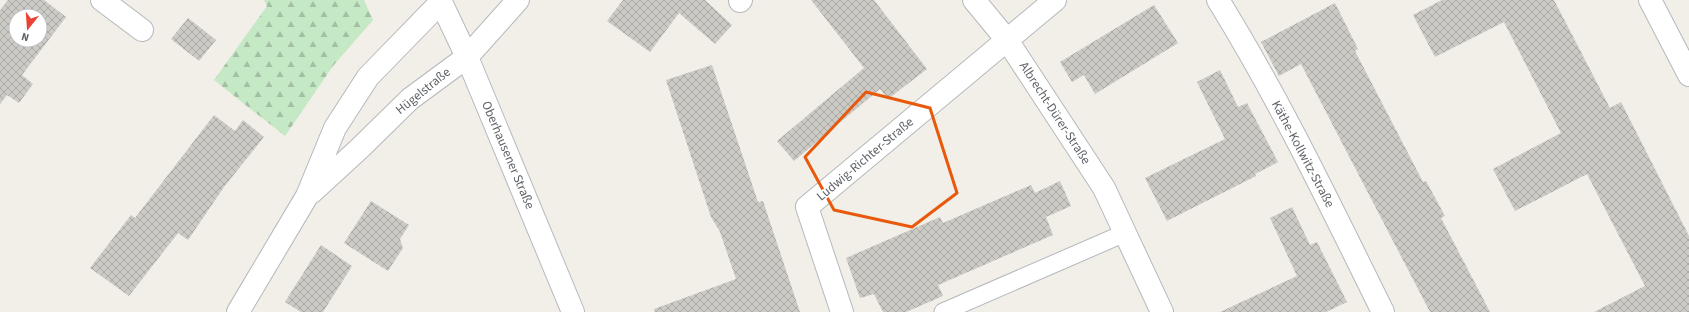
<svg xmlns="http://www.w3.org/2000/svg" width="1689" height="312" viewBox="0 0 1689 312" font-family="'Source Sans 3',sans-serif">
  <style>
    .forest { fill: url(#forest-firs) }
    .building { fill: url(#building-cross-hatch); fill-rule: evenodd }
    .lines { fill: none; stroke-linecap: round; stroke-linejoin: round }
    .service-casing { stroke: #b5b8bc; stroke-width: 19 }
    .minor-casing { stroke: #b5b8bc; stroke-width: 24 }
    .tertiary-casing { stroke: #b5b8bc; stroke-width: 24 }
    .secondary-casing { stroke: #b6babf; stroke-width: 24 }
    .service { stroke: #fff; stroke-width: 17 }
    .minor { stroke: #fff; stroke-width: 22 }
    .tertiary { stroke: #fff; stroke-width: 22 }
    .secondary { stroke: #fff; stroke-width: 22 }
    .marked { fill: none; stroke: #e8590c; stroke-width: 3; stroke-linejoin: round }
    .labels { text-anchor: middle; dominant-baseline: central; stroke-width: 3.5; stroke-linejoin: round; paint-order: stroke }
    .street-label { font-size: 13px; fill: #5f6368; stroke: #fff }
  </style>
  <defs>
    <pattern id="forest-firs" width="22" height="20" patternUnits="userSpaceOnUse"><rect width="22" height="20" fill="#c5e8c5"/><path d="M5 1l3.5 6h-7zM16 11l3.5 6h-7z" fill="#a3c0a4"/></pattern>
    <pattern id="building-cross-hatch" width="8" height="8" patternUnits="userSpaceOnUse"><rect width="8" height="8" fill="#cccac5"/><path d="M0 0l8 8M0 8l8-8" fill="none" stroke="#a9a8a4"/></pattern>
  </defs>
  <rect width="100%" height="100%" fill="#f1efe8"/>
  <path class="forest" d="M264 0H364L373 20 333 66 285 136 214 80 267 6Z"/>
  <path class="building" d="M8 0H44L66 17 22 75 33 84 19 103 7 95 0 104V10ZM16 16H40V40H16Z
    M623 0H705L732 25 715 44 679 13 650 52 607 21Z
    M811 0H874L927 69 888 99 880 89 794 161 777 141 864 68Z
    M1442 0H1554L1610 108 1621 102 1689 236V312H1594L1645 286 1587 174 1515 211 1493 169 1561 133 1504 22 1435 57 1413 15Z
    M1335 3 1358 49 1355 51 1423 182 1426 181 1445 216 1441 218 1490 312H1430L1301 64 1279 76 1261 42Z
    M1154 5 1178 43 1095 94 1084 75 1072 82 1060 62Z
    M188 18 216 40 199 61 171 39Z
    M712 65 758 202 763 201 800 312H655L654 309 736 279 720 232 711 217 666 80Z
    M1220 70 1238 107 1247 103 1278 162 1255 174 1256 176 1167 221 1145 178 1225 139 1197 82Z
    M214 115 235 131 243 120 264 137 224 187 188 240 178 233 129 296 90 268 131 215 135 218Z
    M1060 181 1071 206 1046 217 1053 235 938 285 943 296 906 312H883L874 294 860 298 846 258 940 217 943 223 1031 185 1035 193Z
    M371 201 409 225 400 239 403 248 388 271 344 243Z
    M1292 207 1310 245 1317 242 1347 302 1326 312H1220L1297 276 1270 218Z
    M321 245 352 266 323 312H301L285 302Z"/>
  <g class="lines">
    <defs>
      <path id="service" d="M943 312 1125 233"/>
      <path id="minor" d="M102 0 142 30
        M974 0 1007 40 1104 188 1162 312
        M1218 0C1280 100 1331 207 1383 312
        M1650 0 1689 75
        M740 1 741 0
        M467 57 518 0
        M842 312 807 207 1055 0"/>
      <path id="tertiary" d="M311 193 359 149 410 99 467 57
        M238 312 307 196 335 128 368 77 441 2"/>
      <path id="secondary" d="M440 0 467 57 573 312"/>
    </defs>
    <use href="#service" class="service-casing"/>
    <use href="#minor" class="minor-casing"/>
    <use href="#tertiary" class="tertiary-casing"/>
    <use href="#secondary" class="secondary-casing"/>
    <use href="#service" class="service"/>
    <use href="#minor" class="minor"/>
    <use href="#tertiary" class="tertiary"/>
    <use href="#secondary" class="secondary"/>
  </g>
  <path class="marked" d="M866 92 930 108 957 193 912 227 834 210 805 157Z"/>
  <g class="labels">
    <g class="street-label">
      <text transform="translate(423 91) rotate(-39)">Hügelstraße</text>
      <text transform="translate(1055 113) rotate(57)">Albrecht-Dürer-Straße</text>
      <text transform="translate(1303 154) rotate(62)">Käthe-Kollwitz-Straße</text>
      <text transform="translate(508 155) rotate(67)">Oberhausener Straße</text>
      <text transform="translate(865 159) rotate(-40)">Ludwig-Richter-Straße</text>
    </g>
  </g>
  <g transform="translate(28 28) rotate(197)"><circle r="19" fill="#ffffff" stroke="#bfc1c3"/>
  <path d="M0-3L7 15L0 10L-7 15Z" fill="#ea4335"/>
  <text y="-6" font-size="11" font-weight="bold" text-anchor="middle" fill="#5f6368">N</text>
  </g>
</svg>
